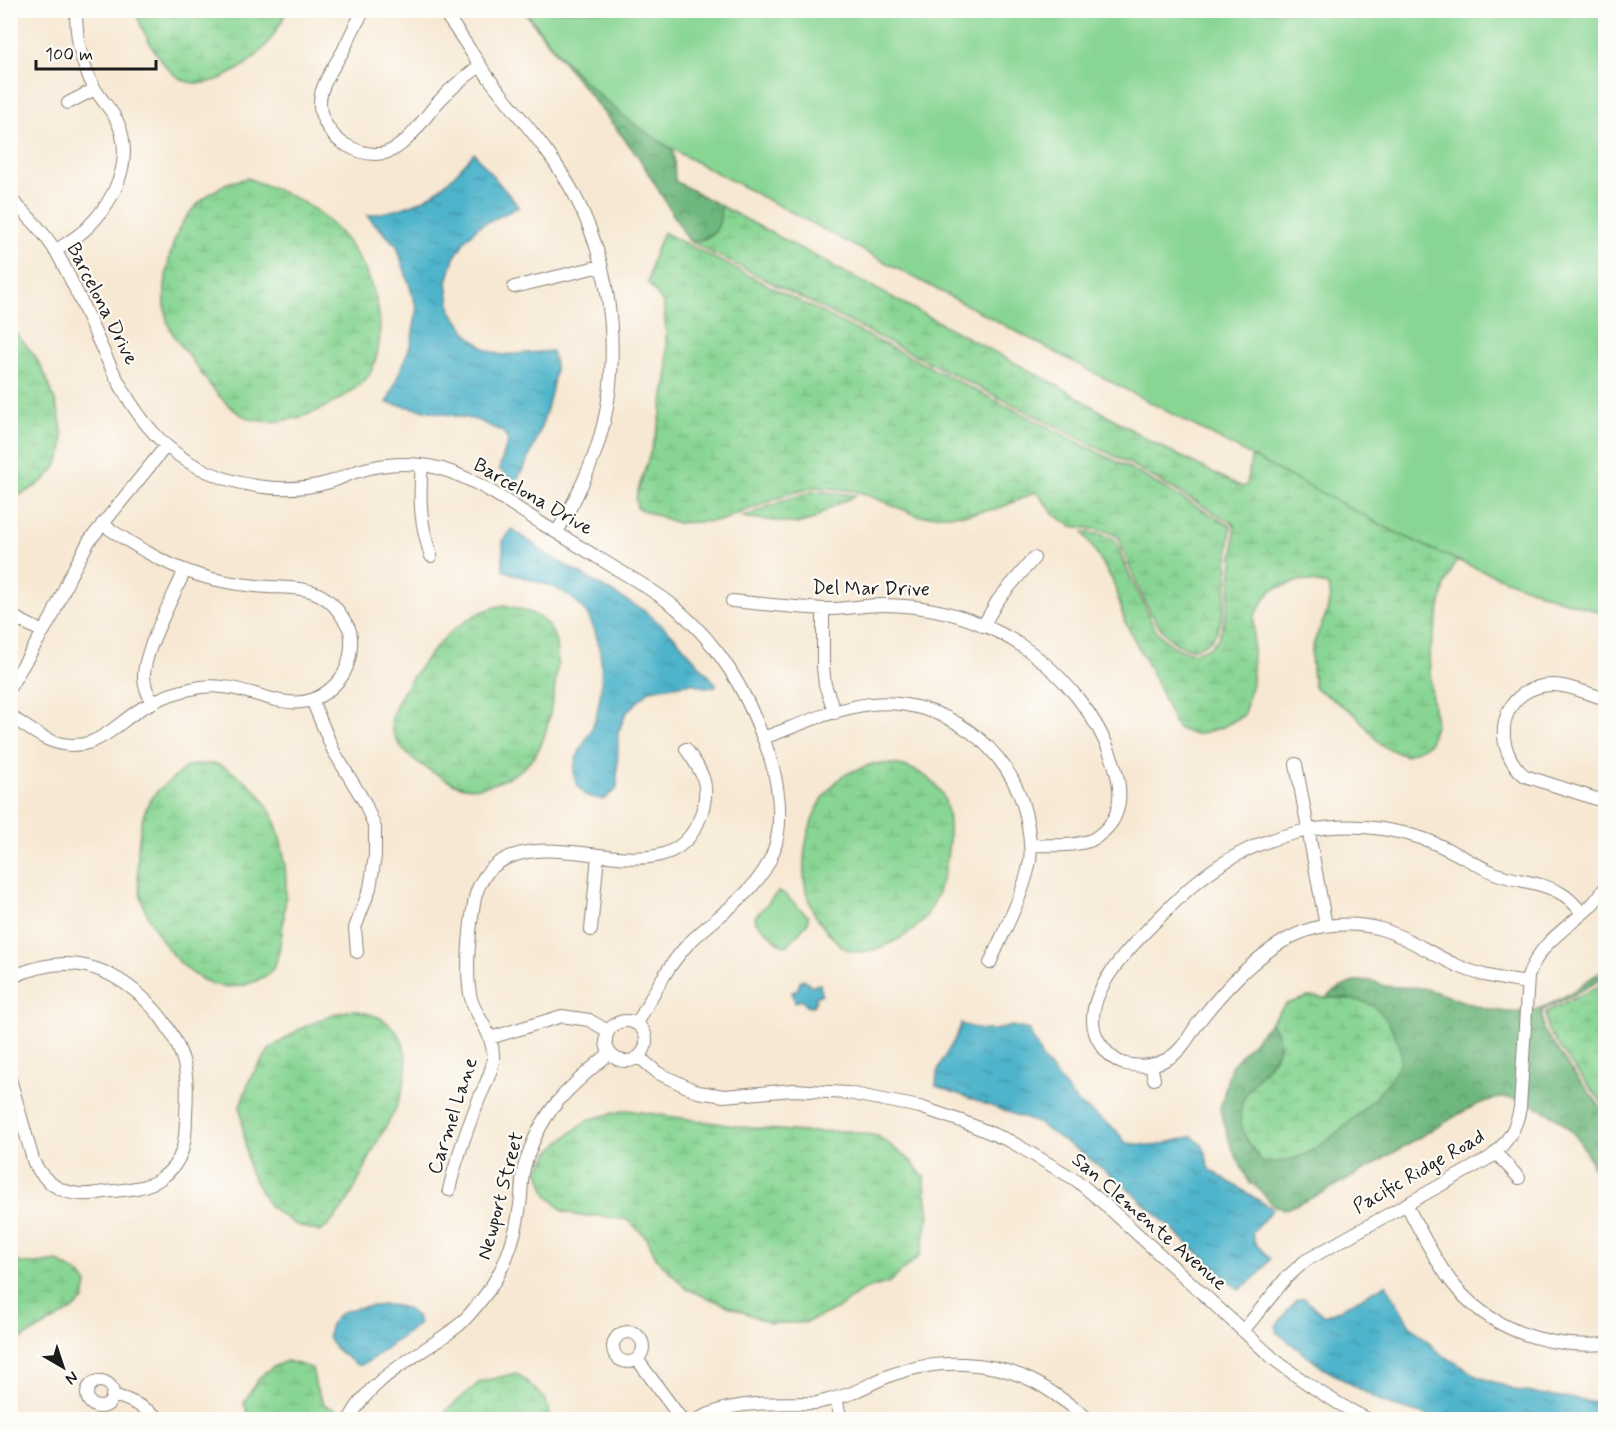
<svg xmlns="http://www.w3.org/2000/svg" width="1616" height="1430" viewBox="0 0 1616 1430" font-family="Mynerve,sans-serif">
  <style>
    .forest { fill: url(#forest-crowns); stroke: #456a4d; stroke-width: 1.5 }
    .wetland { fill: url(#wetland-marsh); stroke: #527958; stroke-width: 1.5 }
    .park { fill: #89d694; stroke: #527958; stroke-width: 1.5 }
    .water { fill: url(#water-ripples); stroke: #346874; stroke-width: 1.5 }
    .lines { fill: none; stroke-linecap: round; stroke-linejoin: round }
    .minor-casing { stroke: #8a8278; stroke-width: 14 }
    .minor { stroke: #fff; stroke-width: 12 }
    .labels { text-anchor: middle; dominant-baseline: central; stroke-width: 4.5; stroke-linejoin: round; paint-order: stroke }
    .street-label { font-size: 20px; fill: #1c1c1c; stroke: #fdfcf7 }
  </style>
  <defs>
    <pattern id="forest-crowns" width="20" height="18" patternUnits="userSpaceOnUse" patternTransform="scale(1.5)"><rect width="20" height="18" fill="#6eb77e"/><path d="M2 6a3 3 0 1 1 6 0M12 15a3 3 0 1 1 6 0" fill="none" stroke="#5a9466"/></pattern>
    <pattern id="wetland-marsh" width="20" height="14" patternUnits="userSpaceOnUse" patternTransform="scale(1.5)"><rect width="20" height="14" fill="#89d694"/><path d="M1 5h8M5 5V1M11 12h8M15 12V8" fill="none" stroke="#76b77f"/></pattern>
    <pattern id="water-ripples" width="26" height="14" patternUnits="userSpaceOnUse" patternTransform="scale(1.5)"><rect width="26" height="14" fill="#4db4cb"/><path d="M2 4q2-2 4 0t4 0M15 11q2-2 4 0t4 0" fill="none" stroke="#3f92a4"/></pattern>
  </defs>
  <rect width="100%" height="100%" fill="#fdfcf7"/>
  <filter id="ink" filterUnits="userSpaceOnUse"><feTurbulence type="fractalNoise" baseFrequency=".0167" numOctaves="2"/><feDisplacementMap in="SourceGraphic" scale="12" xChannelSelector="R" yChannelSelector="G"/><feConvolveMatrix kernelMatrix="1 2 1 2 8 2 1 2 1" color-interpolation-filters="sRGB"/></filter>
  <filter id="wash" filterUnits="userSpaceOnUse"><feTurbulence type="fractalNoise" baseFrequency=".008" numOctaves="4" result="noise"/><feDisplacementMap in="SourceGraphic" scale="24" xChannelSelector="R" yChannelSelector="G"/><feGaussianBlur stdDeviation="1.35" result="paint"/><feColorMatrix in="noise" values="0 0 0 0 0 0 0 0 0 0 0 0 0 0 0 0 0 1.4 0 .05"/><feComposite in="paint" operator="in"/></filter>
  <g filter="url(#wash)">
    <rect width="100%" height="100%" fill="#f7e8d3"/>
    <path class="forest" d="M523 11H552L667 118 674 157 675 181 721 206V218L718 230 698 241H689L638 156Z
      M1605 968V975L1595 983 1543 1010 1542 1012 1543 1029 1568 1066 1605 1112V1191C1593 1171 1588 1148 1571 1131 1553 1112 1521 1094 1494 1099 1472 1104 1451 1120 1432 1130 1383 1158 1336 1190 1283 1210L1274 1206 1254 1184H1250L1231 1146 1220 1109 1231 1066 1271 1022 1279 1038 1278 1051 1263 1072 1243 1130 1248 1142 1263 1163 1305 1155 1333 1135 1360 1112 1377 1096 1391 1078 1347 998H1326C1339 987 1355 978 1372 981 1377 982 1381 985 1385 986 1399 988 1414 986 1427 989 1458 999 1496 1017 1530 1011 1558 1005 1582 984 1605 968Z"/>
    <path class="wetland" d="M137 10H287V11C280 24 273 39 262 50 243 70 203 96 176 76 159 63 144 33 136 14Z
      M247 178C275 189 305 199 327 220 362 251 387 303 378 350 376 358 374 368 369 375 365 382 355 388 349 393 321 412 285 428 251 419 231 413 210 386 199 370 190 356 177 343 170 329 158 301 168 244 185 219 194 206 208 194 222 186 229 181 239 181 247 178Z
      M721 206 1064 389 1150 441 1242 487 1247 485 1254 440 1460 553 1445 585 1429 656 1432 700 1436 723 1429 744 1405 756 1382 746 1355 714 1314 687C1313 675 1310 660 1312 649 1318 625 1334 612 1328 585L1302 580 1271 590 1254 616 1252 683 1244 715 1223 727 1195 735 1177 728 1152 673 1125 622 1113 581 1083 532 1105 535 1117 541C1122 563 1134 584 1144 605 1148 613 1151 623 1156 630 1165 642 1184 656 1199 651 1207 649 1214 645 1218 638 1230 616 1235 551 1234 524L1130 464 691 242C715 238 721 230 721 206Z
      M663 232 1129 468 1231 526C1227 555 1229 585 1223 613 1220 627 1215 641 1201 646 1162 662 1135 578 1123 551L1120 538 1106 531 1071 526 1054 514 1036 492 1000 508 969 514 919 516 857 491 815 487 789 494 720 521 677 523 637 508 636 497 659 425 668 372 664 304 648 283 652 261Z
      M10 327C18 336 27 345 34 355 48 376 67 426 62 451 58 475 32 491 11 498Z
      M815 491 857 495 833 506 814 519 797 524 743 517 790 498Z
      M504 605C523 609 545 615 553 634 561 652 556 679 553 698 549 717 546 742 533 758 519 776 483 793 460 786 450 783 440 776 431 771 415 762 397 748 392 729 386 705 436 642 456 628 470 617 486 608 504 605Z
      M217 764C238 773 259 789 270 811 281 832 286 861 286 886 286 900 281 950 276 962 274 968 270 973 265 976 209 1010 166 956 145 909 134 884 136 831 147 806 152 796 162 786 171 780 177 776 183 768 189 766 197 764 208 764 217 764Z
      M872 764C881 764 891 763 899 765 915 768 936 780 943 796 958 828 944 900 919 925 907 936 895 942 880 948 865 953 849 955 838 943 827 932 816 920 811 906 794 867 808 802 843 776 850 771 863 768 872 764Z
      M1605 980V1106L1571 1064 1547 1029 1546 1012 1597 987Z
      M1309 997C1326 998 1363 997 1376 1008 1386 1015 1401 1044 1401 1056 1400 1082 1327 1146 1303 1155 1291 1161 1276 1162 1263 1163 1256 1153 1247 1143 1243 1131 1228 1083 1283 1071 1279 1039 1278 1033 1273 1027 1271 1022L1286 1004Z
      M354 1010C362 1012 373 1014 380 1018 413 1036 410 1073 398 1103 392 1119 381 1133 374 1148 360 1178 347 1212 320 1232L294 1224 269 1206 249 1170 240 1106 250 1078 270 1049 300 1029 333 1014Z
      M627 1110 742 1127 803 1132 848 1131 878 1136 910 1160 924 1177 929 1216 920 1255 890 1282 863 1290 837 1309 805 1323H770L687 1289 657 1259 647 1238 628 1220 601 1216H580L563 1211 547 1195 538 1169 554 1147 587 1120Z
      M11 1258C23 1267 42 1264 57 1261L79 1274 87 1284 84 1300 71 1311 11 1345Z
      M287 1361 312 1368 316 1388 325 1405 356 1419H249L244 1403C257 1380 261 1370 287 1361Z
      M516 1373C533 1387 549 1397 551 1419H433L442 1414 480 1382Z"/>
    <path class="park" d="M526 11H1605V614C1533 592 1463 565 1395 532L681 154C617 118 567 71 526 11Z
      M778 892 783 893 808 916V922L787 946 782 945 756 922 755 917Z"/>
    <path class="water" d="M474 153 519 207 479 226 466 239 454 258 447 282 451 311 469 336 487 350 501 355 552 351C553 357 556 364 555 370 552 400 533 458 515 482L499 469 508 441 503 432 477 420 387 403 411 344 417 309 397 246 367 216C386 212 409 208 426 198 445 187 460 169 474 153Z
      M512 529 551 557 645 611 674 636 717 685 715 687H703L692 683 650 690 626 713 618 733 617 789 603 800 585 795C579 788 573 780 574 770 575 755 586 741 592 728 607 690 607 625 572 598 553 583 525 580 503 570V540Z
      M804 979 812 986 820 984 822 994 815 997 816 1000 813 1006 808 1007 801 1000 795 1002 792 992 797 990 801 980Z
      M961 1024 981 1030H995L1012 1026 1029 1030 1042 1058 1076 1101 1116 1130 1126 1143 1156 1146 1192 1136 1203 1146 1210 1170 1273 1209 1252 1233 1255 1243 1270 1259 1260 1273 1239 1290 1127 1188 1086 1156 1037 1123 936 1086C936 1058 955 1048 961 1024Z
      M1386 1284 1409 1324 1441 1354 1479 1377 1519 1391 1597 1402 1602 1406 1604 1413 1566 1420 1440 1419 1386 1404 1323 1368 1276 1332V1326L1296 1300 1304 1298 1324 1316 1341 1309Z
      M383 1305C398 1305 414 1307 419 1324L369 1361 361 1365H357C349 1359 338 1352 332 1344 328 1340 328 1335 329 1331 334 1305 362 1308 383 1305Z"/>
  </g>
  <g filter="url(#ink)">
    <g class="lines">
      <defs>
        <path id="minor" d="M365 10C355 23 350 37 343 51 329 75 309 99 327 126 332 134 337 141 346 145 358 152 371 156 385 153 409 146 425 115 441 99 453 86 466 76 480 66
          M442 10C460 32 474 58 491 81 520 118 552 153 574 194 615 271 623 369 596 450 586 479 572 506 557 532
          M68 103 95 89
          M10 199C27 214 43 231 55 250 97 320 117 422 192 464 233 487 285 495 330 482 339 479 347 475 355 472 379 464 405 462 429 466 469 473 510 504 544 525 569 540 594 555 620 571 639 582 659 594 676 608 721 647 745 689 765 743 777 774 785 817 774 850 759 893 719 913 688 944 666 968 652 996 637 1024
          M55 251C67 243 79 236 88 227 115 200 134 160 118 123 113 111 102 101 95 89 81 65 76 38 76 10
          M514 287 601 266
          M422 465C419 500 420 523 431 556
          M732 601C762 604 792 607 823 609 842 610 862 605 882 605 923 605 963 614 1000 633 1029 648 1056 671 1077 697 1101 727 1139 794 1107 828 1102 833 1095 839 1089 841 1070 847 1049 845 1030 845
          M823 609V667L825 685 835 713
          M10 615 43 632
          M983 626 998 600 1034 558
          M10 687 52 617 70 576 89 541 166 446
          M1606 699C1585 693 1560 680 1538 687 1496 699 1494 751 1525 776L1606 802
          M312 700 333 750 365 803 375 828V856L370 888 355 928 357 952
          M152 703C148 694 144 686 144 676 144 650 174 596 185 570
          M10 716C23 724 35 734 49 740 93 757 110 728 142 708 160 697 181 690 201 687 254 679 297 731 340 679 350 667 353 645 350 631 348 625 344 620 341 615 319 581 290 590 256 586 236 584 217 581 198 575 163 564 132 544 102 524
          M763 738C797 726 835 708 871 704 942 697 1011 746 1026 816 1029 831 1032 847 1030 861 1023 897 1004 930 990 963
          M1296 764 1326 926
          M591 930 598 855
          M10 978C60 955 100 960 141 996 161 1014 175 1035 183 1060 188 1078 187 1096 186 1115 186 1141 184 1163 160 1179 144 1190 117 1190 98 1193 70 1198 48 1188 34 1163L10 1079
          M1527 983C1503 979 1479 976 1456 965 1407 942 1385 918 1325 926 1276 933 1230 982 1201 1019 1191 1032 1183 1050 1169 1058 1156 1066 1140 1067 1125 1064 1114 1061 1106 1052 1100 1043 1073 1002 1130 947 1157 920 1170 907 1183 893 1198 881 1261 830 1344 813 1421 838 1446 846 1468 861 1492 872 1514 882 1541 881 1562 894 1570 898 1576 906 1582 913
          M606 1041a20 20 0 1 1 40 0a20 20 0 1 1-40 0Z
          M490 1038 562 1016 589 1020 608 1031
          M639 1057 658 1073 698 1092 724 1096 793 1090 848 1093 920 1107 964 1122 1010 1141 1076 1180 1109 1208 1275 1360C1305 1383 1335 1404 1370 1420
          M1151 1065 1154 1079
          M1496 1153 1519 1178
          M449 1190C456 1159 467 1129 479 1099 484 1087 491 1075 493 1061 495 1037 480 1022 472 1002 464 978 470 923 475 898 477 888 485 873 493 867 552 817 670 905 701 815 711 785 703 773 686 749
          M1406 1204C1420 1230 1433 1257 1450 1280 1487 1329 1546 1349 1606 1344
          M1243 1331 1286 1278 1305 1261 1491 1157C1507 1142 1516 1130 1520 1108L1528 977C1543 931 1584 924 1606 886
          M613 1347a15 15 0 1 1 30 0a15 15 0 1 1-30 0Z
          M637 1359 682 1420
          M87 1394a13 13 0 1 1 26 0a13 13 0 1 1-26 0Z
          M112 1395C131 1399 146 1408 161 1420
          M836 1398 841 1420
          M349 1420C371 1375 422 1355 459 1325 470 1315 480 1302 489 1290 506 1265 516 1235 520 1205 522 1193 521 1180 524 1168 539 1113 567 1088 610 1053
          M696 1420C736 1399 773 1404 817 1403 828 1400 841 1397 852 1393 866 1387 879 1379 894 1374 937 1359 991 1360 1033 1381 1053 1391 1071 1406 1090 1420"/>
      </defs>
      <use href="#minor" class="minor-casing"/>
      <use href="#minor" class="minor"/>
    </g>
  </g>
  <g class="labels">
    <g class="street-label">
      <text transform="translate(102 304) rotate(63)">Barcelona Drive</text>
      <text transform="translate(533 497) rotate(30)">Barcelona Drive</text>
      <text transform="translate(871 589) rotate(1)">Del Mar Drive</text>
      <text transform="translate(453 1116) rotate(-72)">Carmel Lane</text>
      <text transform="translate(1419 1172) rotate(-30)">Pacific Ridge Road</text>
      <text transform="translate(501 1196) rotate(-75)">Newport Street</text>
      <text transform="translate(1149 1222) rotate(41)">San Clemente Avenue</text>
    </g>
  </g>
  <rect width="1616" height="1430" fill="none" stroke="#fdfcf7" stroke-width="36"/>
  <g transform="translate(63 1367) rotate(141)" stroke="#fdfcf7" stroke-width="4.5" paint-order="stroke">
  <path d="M0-4.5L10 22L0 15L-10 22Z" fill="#1c1c1c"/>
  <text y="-9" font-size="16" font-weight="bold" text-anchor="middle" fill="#1c1c1c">N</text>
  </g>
  <path d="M36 60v9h120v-9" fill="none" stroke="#1c1c1c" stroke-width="3"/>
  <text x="45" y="60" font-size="18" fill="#1c1c1c" stroke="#fdfcf7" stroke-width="4.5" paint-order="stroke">100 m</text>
</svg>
